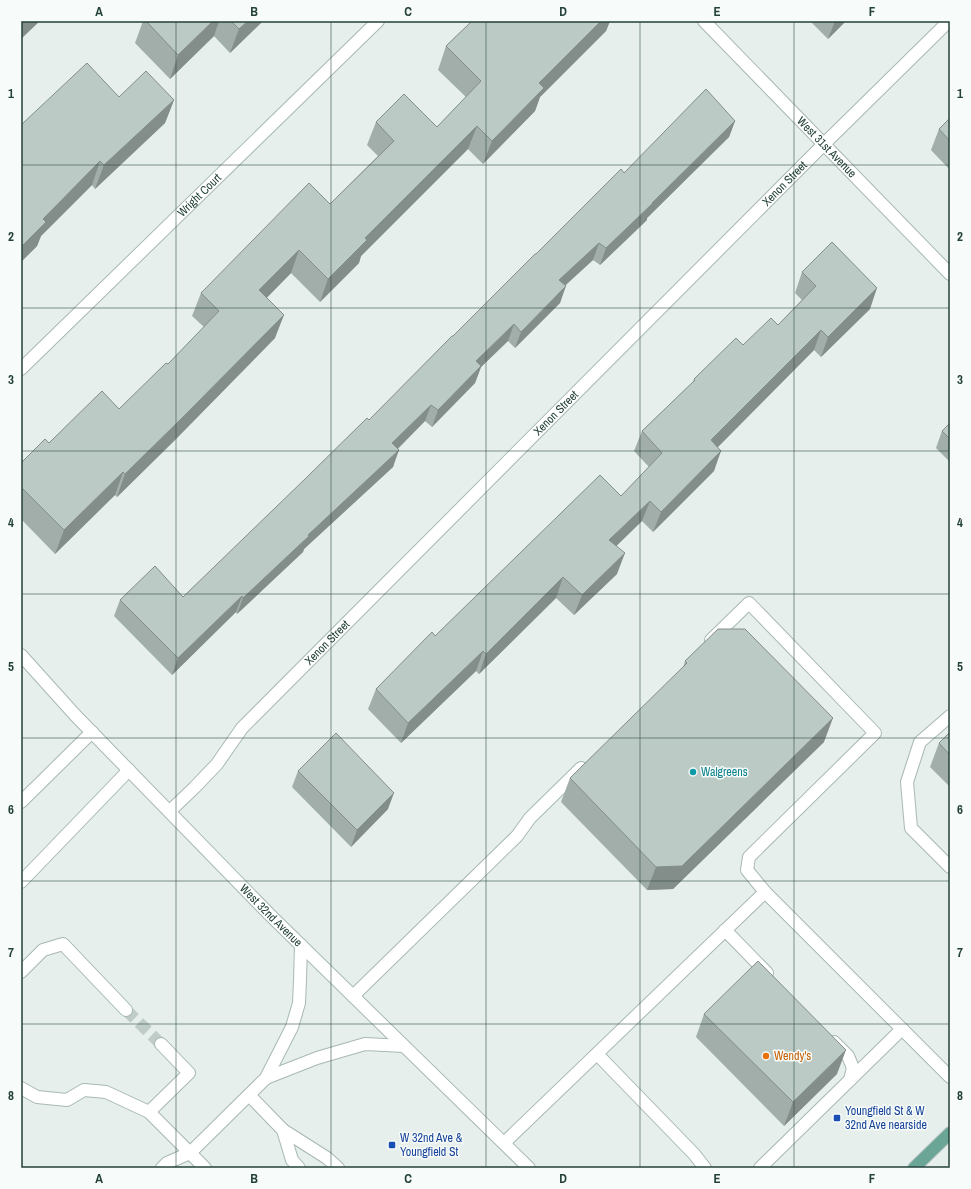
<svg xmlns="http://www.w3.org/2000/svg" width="971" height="1189" viewBox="0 0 971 1189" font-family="'Archivo Narrow',sans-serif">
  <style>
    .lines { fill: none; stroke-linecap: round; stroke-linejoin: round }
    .minor-tunnel { stroke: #bfccc8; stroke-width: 12; stroke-dasharray: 12 6; stroke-linecap: butt }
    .minor-casing { stroke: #a8b8b2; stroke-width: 14 }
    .major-casing { stroke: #c2cac8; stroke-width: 14 }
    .minor { stroke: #fff; stroke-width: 12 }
    .major { stroke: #6aa596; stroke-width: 12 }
    .wall { fill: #a1aea9 }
    .shaded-wall { fill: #838d89 }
    .building { fill: #bbcac4; stroke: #838d89 }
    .grid { fill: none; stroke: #24423a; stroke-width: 1; stroke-opacity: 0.55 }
    .culture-dot { fill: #0f9aa8; stroke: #f7fbf9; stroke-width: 1.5 }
    .food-dot { fill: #e8710a; stroke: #f7fbf9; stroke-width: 1.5 }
    .transit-dot { fill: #1a4fb4; stroke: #f7fbf9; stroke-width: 1.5 }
    .labels { text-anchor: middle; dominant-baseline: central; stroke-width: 3; stroke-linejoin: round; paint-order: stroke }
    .street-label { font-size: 12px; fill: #24423a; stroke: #f7fbf9 }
    .culture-label { font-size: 12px; fill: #0d838f; stroke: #f7fbf9; text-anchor: start }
    .food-label { font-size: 12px; fill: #c56008; stroke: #f7fbf9; text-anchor: start }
    .transit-label { font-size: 12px; fill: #164399; stroke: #f7fbf9; text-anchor: start }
    .neatline { fill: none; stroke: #24423a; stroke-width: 1.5 }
    .grid-label { font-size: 13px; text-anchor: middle; font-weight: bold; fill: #24423a }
  </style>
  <rect width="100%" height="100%" fill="#e6efeb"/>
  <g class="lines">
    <path class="minor-tunnel" d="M126 1010 161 1044"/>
    <defs>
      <g id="minor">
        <path id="s1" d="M704 21 950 274"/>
        <path id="s2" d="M21 369 378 21"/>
        <path d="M711 640 749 603 875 733 749 857 747 870 765 892 950 1077"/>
        <path id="s3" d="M21 655 75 715 269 914 529 1168"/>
        <path d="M950 716 920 742 907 782 911 828 950 867"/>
        <path d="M21 802 92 732"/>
        <path id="s4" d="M170 811 195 787 217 764 242 728 824 144 949 21"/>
        <path d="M21 882 129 770"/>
        <path d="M725 930 767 973"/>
        <path d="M21 972 43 950 63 944 126 1010"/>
        <path d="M353 996 517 836 530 818 581 768"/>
        <path d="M834 1042 848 1056 853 1068 850 1080"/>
        <path d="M597 1054 694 1154 705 1168"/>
        <path d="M266 1078 317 1058 365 1044 404 1046"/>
        <path d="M21 1088 37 1097 67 1100 84 1090 106 1092 149 1112 205 1168"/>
        <path d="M249 1095 283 1130 327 1158 338 1168"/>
        <path d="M149 1112 189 1073 161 1044"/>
        <path d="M283 1130 292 1160 299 1168"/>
        <path d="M504 1143 765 892"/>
        <path d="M162 1168 167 1163 190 1153 266 1078 292 1027 299 1003 300 980 301 945"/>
        <path d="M760 1168 902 1029"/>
      </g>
      <path id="major" d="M914 1168 950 1133"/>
    </defs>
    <use href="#minor" class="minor-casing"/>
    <use href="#major" class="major-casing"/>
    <use href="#minor" class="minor"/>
    <use href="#major" class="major"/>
  </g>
  <path class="wall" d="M143 21H263L230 53 214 36 170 79 135 43Z
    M472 21H610L606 31 540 97 535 111 483 164 468 149 361 256 359 263 320 302 291 273 266 298 275 338 174 441 117 497 115 495 55 554 21 519V463L49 443 119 409 168 364 204 327 192 316 201 293 330 204 378 156 367 145 376 122 437 127 466 97 438 70 446 46Z
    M810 21H846L828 39Z
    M119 97 174 100 165 123 95 189 92 185 41 236 37 246 21 262V125Z
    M950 118V170L931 150 939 129Z
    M735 121 729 137 647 218V220L600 265 593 260 565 286 560 303 515 348 508 341 481 367 475 383 432 427 425 421 398 449 393 467 304 549 303 552 237 614 236 612 172 675 114 616 120 600 183 597 369 420 453 336 536 254 624 173Z
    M802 272 870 309 821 357 814 350 718 447 714 471 653 532 642 521 616 546 617 574 574 615 556 598 479 674 476 671 401 743 368 709 376 689 435 636 621 496 649 467 634 451 642 431 693 382 694 379 743 345 778 325 802 300 795 293Z
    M950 423V462L936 448 942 431Z
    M685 661 824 742 673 889 647 890 561 802 570 778 683 668Z
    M950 732V787L930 767 939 743Z
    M298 771 388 809 351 847 292 787Z
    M704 1014 837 1074 784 1126 696 1037Z"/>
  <path class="shaded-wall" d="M23 21H40L21 39V23Z
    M213 21H219L214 36 170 79 178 55Z
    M248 21H263L230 53 239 29Z
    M601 21H610L606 31 540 97 535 111 483 164 492 141 539 83Z
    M835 21H846L828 39Z
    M174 100 165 123 95 189 104 165Z
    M735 121 729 137 647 218V220L600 265 606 248Z
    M477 126 468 149 361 256 359 263 320 302 328 279 365 238Z
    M100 161 92 185 41 236 37 246 21 262V247L43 219Z
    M599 243 593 260 553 296 559 280Z
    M299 250 291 273 251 314 259 290Z
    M566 286 560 303 515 348 521 332Z
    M877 288 870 309 821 357 828 337Z
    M284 315 275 338 174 441 117 497 125 474Z
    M514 324 508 341 481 367 475 383 432 427 438 410 476 361Z
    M821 330 814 350 704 461 711 440Z
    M431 405 425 421 386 460 392 443Z
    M399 450 393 467 304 549 303 552 237 614 243 598 308 535Z
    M721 451 714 471 653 532 661 512Z
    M123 472 115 495 55 554 64 530Z
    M650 501 642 521 602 560 609 540Z
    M625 553 617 574 574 615 582 595Z
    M563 577 556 598 479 674 486 654Z
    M242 596 236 612 172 675 178 658Z
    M483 651 476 671 401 743 408 723Z
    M833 718 824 742 673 889 647 890 656 867Z
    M394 793 388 809 351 847 357 830Z
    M846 1050 837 1074 784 1126 793 1102Z"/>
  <path class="building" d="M146 21H213L178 55Z
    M231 21H248L239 29Z
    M472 21H601L539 83 544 88 492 141 477 126 365 238 367 240 328 279 299 250 259 290 284 315 182 418 125 474 123 472 64 530 21 487V463L45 439 49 443 102 391 119 409 166 363 168 364 219 311 201 293 309 183 330 204 394 141 376 122 404 94 437 127 481 81 446 46Z
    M87 63 119 97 146 71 174 100 104 165 100 161 43 219 46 222 21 247V125Z
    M706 89 735 121 652 203H653L606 248 599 243 559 280 566 286 521 332 514 324 476 361 481 366 438 410 431 405 392 443 399 450 308 535 309 536 243 598 242 596 178 658 120 600 155 566 183 597 306 478 367 418 369 420 452 336H453L535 254H536L621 169 624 173Z
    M950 118V141L939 129Z
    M832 242 877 288 828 337 821 330 711 440 721 451 661 512 650 501 609 540 625 553 582 595 563 577 486 654 483 651 408 723 376 689 432 632 435 636 600 475 621 496 662 453 642 431 695 380 694 379 736 338 743 345 771 318 778 325 816 286 802 272Z
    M950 423V439L942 431Z
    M718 629H745L833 718 682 866 656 867 570 778 687 663 685 661Z
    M950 732V755L939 743Z
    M336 733 394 793 357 830 298 771Z
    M758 961 846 1050 793 1102 704 1014Z"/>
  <path class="grid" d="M176 21V1168M331 21V1168M486 21V1168M640 21V1168M794 21V1168M21 165H950M21 308H950M21 451H950M21 594H950M21 738H950M21 881H950M21 1024H950"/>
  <circle class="culture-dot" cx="693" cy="772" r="4"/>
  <circle class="food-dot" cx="766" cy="1056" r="4"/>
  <g class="transit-dot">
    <rect x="833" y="1114" width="8" height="8" rx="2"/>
    <rect x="388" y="1141" width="8" height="8" rx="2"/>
  </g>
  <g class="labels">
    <g class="street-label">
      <text stroke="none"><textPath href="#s1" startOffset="176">West 31st Avenue</textPath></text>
      <text stroke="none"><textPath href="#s4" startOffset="879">Xenon Street</textPath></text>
      <text stroke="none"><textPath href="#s2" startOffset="249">Wright Court</textPath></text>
      <text stroke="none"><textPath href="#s4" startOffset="555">Xenon Street</textPath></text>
      <text stroke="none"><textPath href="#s4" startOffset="231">Xenon Street</textPath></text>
      <text stroke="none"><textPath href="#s3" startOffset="361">West 32nd Avenue</textPath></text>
    </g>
    <g class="culture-label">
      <text x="701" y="772">Walgreens</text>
    </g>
    <g class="food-label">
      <text x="774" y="1056">Wendy's</text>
    </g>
    <g class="transit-label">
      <text x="845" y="1111">Youngfield St &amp; W<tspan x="845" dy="14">32nd Ave nearside</tspan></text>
      <text x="400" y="1138">W 32nd Ave &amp;<tspan x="400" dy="14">Youngfield St</tspan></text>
    </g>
  </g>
  <rect width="971" height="1189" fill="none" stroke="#f7fbf9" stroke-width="44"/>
  <rect x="22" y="22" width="927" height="1145" class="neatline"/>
  <g class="grid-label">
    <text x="99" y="16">A</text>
    <text x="254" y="16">B</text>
    <text x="408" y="16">C</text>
    <text x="563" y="16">D</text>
    <text x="717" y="16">E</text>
    <text x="872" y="16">F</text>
    <text x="11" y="98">1</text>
    <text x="960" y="98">1</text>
    <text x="11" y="241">2</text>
    <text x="960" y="241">2</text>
    <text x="11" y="384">3</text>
    <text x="960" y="384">3</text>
    <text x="11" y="527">4</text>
    <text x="960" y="527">4</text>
    <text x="11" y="671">5</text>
    <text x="960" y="671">5</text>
    <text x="11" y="814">6</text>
    <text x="960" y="814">6</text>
    <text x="11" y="957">7</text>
    <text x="960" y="957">7</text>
    <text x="11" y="1100">8</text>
    <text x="960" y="1100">8</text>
    <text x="99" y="1183">A</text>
    <text x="254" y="1183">B</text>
    <text x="408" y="1183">C</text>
    <text x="563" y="1183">D</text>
    <text x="717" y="1183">E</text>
    <text x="872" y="1183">F</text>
  </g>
</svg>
